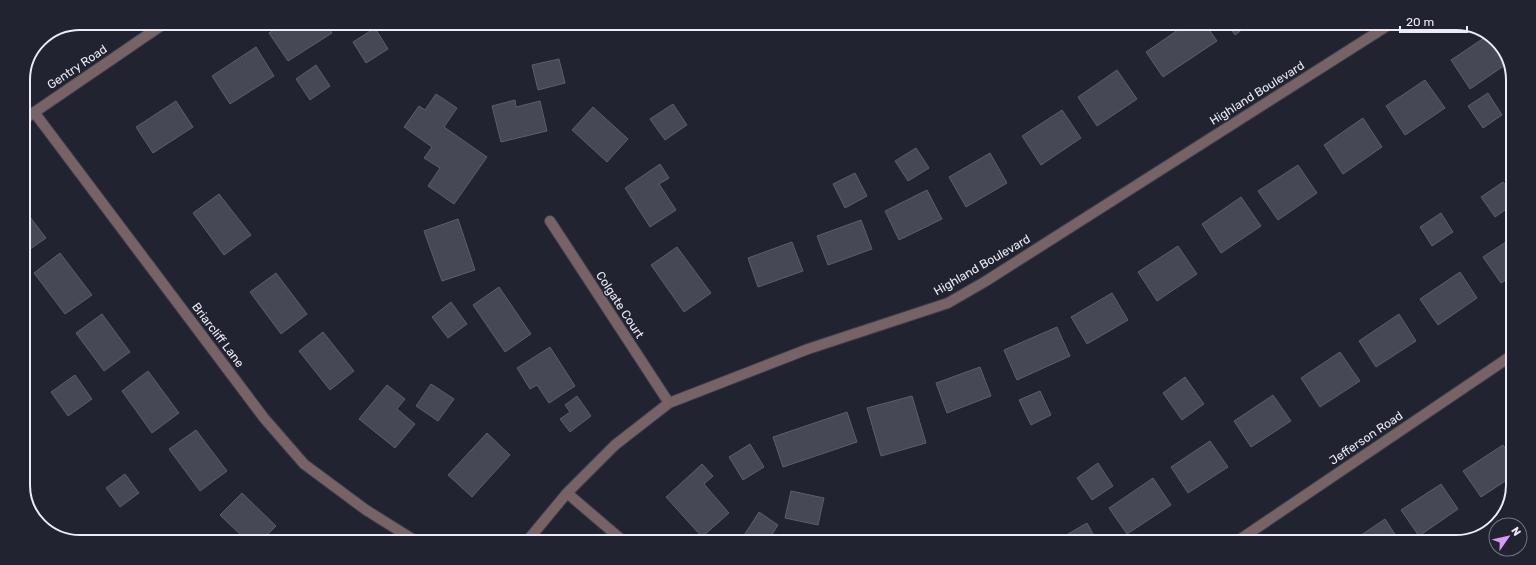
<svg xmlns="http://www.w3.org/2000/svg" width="1536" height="565" viewBox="0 0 1536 565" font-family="Rubik,sans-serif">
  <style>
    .building { fill: #464855; stroke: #5c5e6c }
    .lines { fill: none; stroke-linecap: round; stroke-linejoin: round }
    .street-casing { stroke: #3e3f4c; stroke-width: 12 }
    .street { stroke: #776266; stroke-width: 10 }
    .labels { text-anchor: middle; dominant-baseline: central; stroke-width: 3; stroke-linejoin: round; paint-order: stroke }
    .street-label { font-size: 12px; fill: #ebecf5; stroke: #222330 }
    .rim { fill: none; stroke: #ebecf5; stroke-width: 2 }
  </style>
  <rect width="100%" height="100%" fill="#222330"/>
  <path class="building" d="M284 23 326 24 332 33 288 61 269 33Z
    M1185 25H1206L1217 41 1163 77 1146 52Z
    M1228 25H1248L1235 35Z
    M375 28 388 49 366 63 353 42Z
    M1487 36 1496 42 1508 63 1470 89 1451 60Z
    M256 47 274 76 230 104 212 76Z
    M559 59 565 83 538 90 532 65Z
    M316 65 330 86 310 100 296 79Z
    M1117 70 1137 99 1097 126 1078 97Z
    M1425 80 1445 108 1405 135 1386 106Z
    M1488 93 1502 115 1483 128 1468 106Z
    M436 94 457 108 444 127 487 157 454 204 428 186 440 168 424 158 432 147 404 127 419 106 425 110Z
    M515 100 516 107 540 101 547 131 501 142 492 106Z
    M176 101 193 127 153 153 136 127Z
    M673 104 687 125 665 140 650 119Z
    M593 107 628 139 607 162 572 130Z
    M1062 110 1081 138 1041 165 1022 136Z
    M1363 118 1382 147 1343 174 1324 145Z
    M916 148 929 168 908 181 895 161Z
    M990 153 1007 183 966 207 949 177Z
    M660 164 669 178 659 184 676 210 650 227 625 188Z
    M1298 165 1317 193 1278 220 1258 191Z
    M855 173 867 196 845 208 833 184Z
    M1503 182 1512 194V205L1495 217 1481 197Z
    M927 190 942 219 899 240 885 211Z
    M219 194 251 235 224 255 193 213Z
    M1241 197 1261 226 1221 253 1202 224Z
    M23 208 46 238 23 254Z
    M1441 213 1453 232 1432 246 1420 227Z
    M458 219 475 270 442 281 424 231Z
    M861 220 872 249 828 265 817 236Z
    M1512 238V276L1501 283 1483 257Z
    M792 242 803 271 758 287 748 258Z
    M1178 246 1197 274 1157 301 1138 272Z
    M677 247 711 293 684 312 651 265Z
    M60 253 92 295 65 314 34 273Z
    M1460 272 1477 298 1438 325 1420 299Z
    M276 273 307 314 281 334 250 292Z
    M499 287 531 334 505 352 473 305Z
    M1112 293 1128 320 1087 344 1071 317Z
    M451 302 467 324 448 338 432 317Z
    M102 314 130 352 104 371 76 333Z
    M1399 314 1416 341 1376 367 1359 341Z
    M1057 327 1070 356 1017 380 1004 350Z
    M323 332 354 371 330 390 299 351Z
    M550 347 575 386 549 403 537 385 530 389 517 368Z
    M1340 352 1360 381 1320 407 1301 378Z
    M980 367 991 396 947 413 936 383Z
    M148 371 179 413 152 433 122 391Z
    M75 375 92 399 68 416 51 392Z
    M1185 377 1204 404 1182 420 1163 393Z
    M431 384 454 399 438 421 416 406Z
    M387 385 405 399 397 409 415 424 395 448 359 419Z
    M1040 391 1051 415 1031 425 1019 400Z
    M1273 395 1291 421 1251 447 1234 421Z
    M577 396 591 416 570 432 560 419 570 412 565 405Z
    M912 396 926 443 881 456 867 408Z
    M847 412 857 442 783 467 773 437Z
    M196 430 227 471 200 491 169 449Z
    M487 433 510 455 472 497 448 475Z
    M1210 441 1228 467 1188 493 1171 467Z
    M750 444 764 467 743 480 729 457Z
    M1503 445 1510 455V478L1481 497 1463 471Z
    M1098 463 1113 486 1092 500 1077 478Z
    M702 464 713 476 704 484 729 513 702 537 666 497Z
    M125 474 139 493 120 507 106 488Z
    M1153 478 1171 505 1127 534 1109 508Z
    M1441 484 1458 509 1419 536 1401 510Z
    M791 491 824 498 818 525 785 518Z
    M242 493 276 526 263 539H245L220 515Z
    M759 512 778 525 771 536 778 541 741 540Z
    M1385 519 1400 542H1351Z
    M1087 523 1097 541H1056Z"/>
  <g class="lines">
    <defs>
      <path id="street" d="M34 112 264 418 304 464 366 510 414 540
        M23 120 165 23
        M550 221 669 403
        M567 493 622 540
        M528 540 567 493 615 445 669 403 808 349 948 303 986 281 1387 26
        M1236 542 1511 356"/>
    </defs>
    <use href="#street" class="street-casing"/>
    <use href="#street" class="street"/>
  </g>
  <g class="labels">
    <g class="street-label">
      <text transform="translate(77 67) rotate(-34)">Gentry Road</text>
      <text transform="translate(1257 93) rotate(-32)">Highland Boulevard</text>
      <text transform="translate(982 265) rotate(-30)">Highland Boulevard</text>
      <text transform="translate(620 305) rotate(57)">Colgate Court</text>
      <text transform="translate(218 335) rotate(53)">Briarcliff Lane</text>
      <text transform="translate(1366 438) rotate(-34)">Jefferson Road</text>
    </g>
  </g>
  <path d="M0 0H1536V565H0ZM80 30H1456A50 50 0 0 1 1506 80V485A50 50 0 0 1 1456 535H80A50 50 0 0 1 30 485V80A50 50 0 0 1 80 30Z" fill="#222330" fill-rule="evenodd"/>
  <path class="rim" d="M80 30H1456A50 50 0 0 1 1506 80V485A50 50 0 0 1 1456 535H80A50 50 0 0 1 30 485V80A50 50 0 0 1 80 30Z"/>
  <g transform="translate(1508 537) rotate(56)"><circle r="19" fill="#222330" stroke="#72737f"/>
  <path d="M0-3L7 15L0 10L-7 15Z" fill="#d69bf9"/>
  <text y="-6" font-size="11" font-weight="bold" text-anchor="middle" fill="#ebecf5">N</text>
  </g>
  <path d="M1400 26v6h67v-6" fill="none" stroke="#ebecf5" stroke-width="2"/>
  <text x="1406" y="26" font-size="12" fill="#ebecf5" stroke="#222330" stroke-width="3" paint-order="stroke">20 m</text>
</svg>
